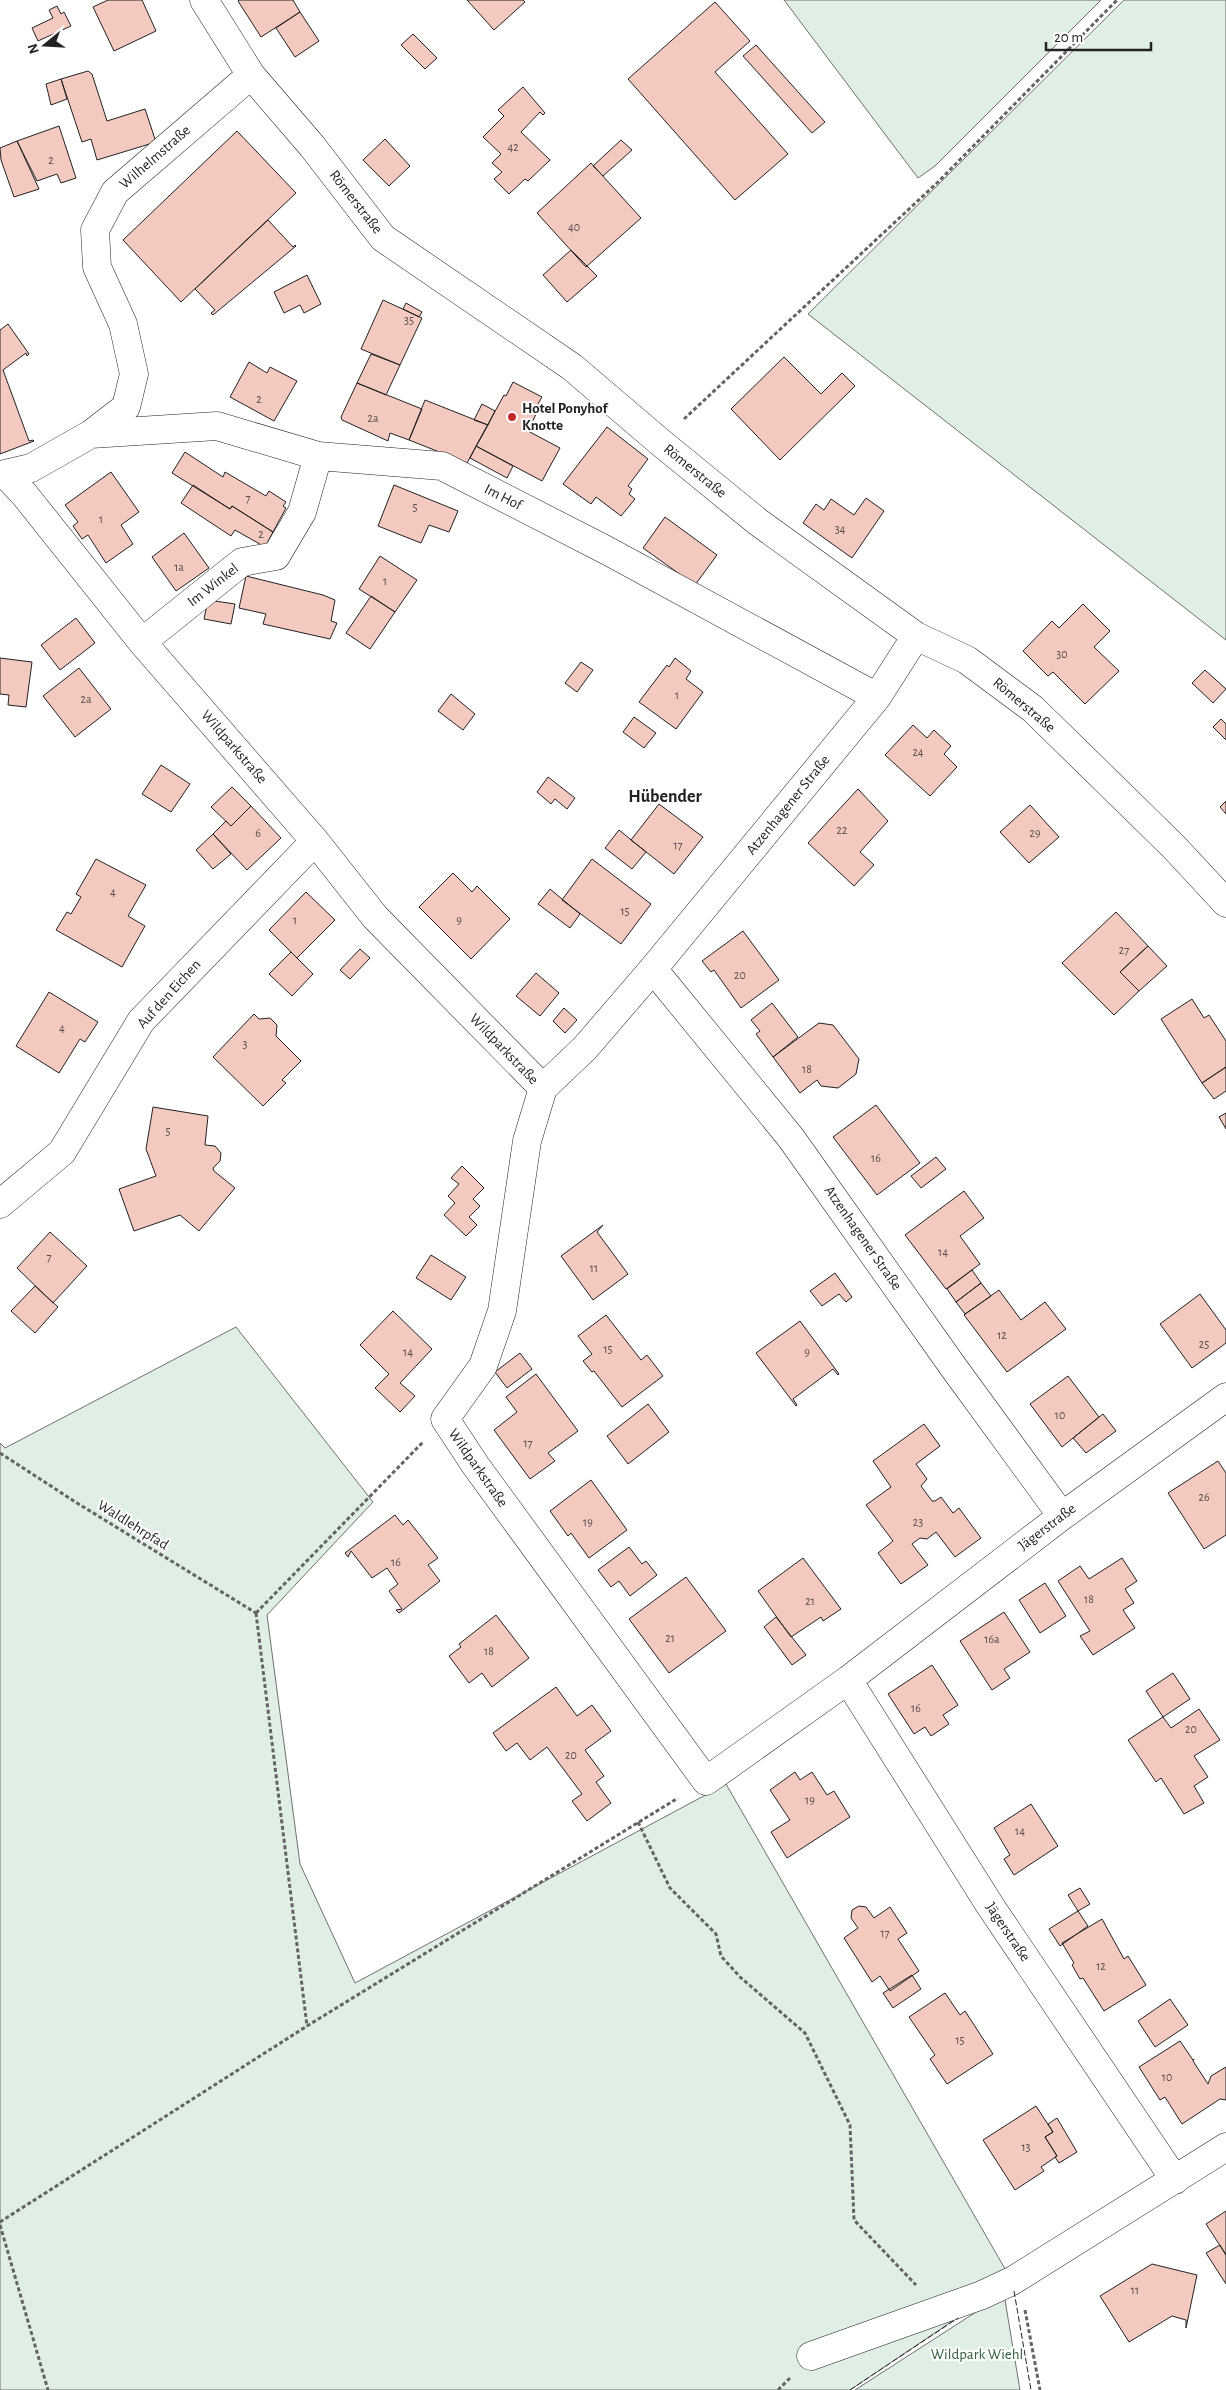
<svg xmlns="http://www.w3.org/2000/svg" width="1226" height="2390" viewBox="0 0 1226 2390" font-family="'Alegreya Sans',sans-serif">
  <style>
    .green { fill: #e0efe3; stroke: #6f6f6f }
    .building { fill: #f3c9c0; stroke: #222 }
    .lines { fill: none; stroke-linecap: round; stroke-linejoin: round }
    .minor-casing { stroke: #222; stroke-width: 29 }
    .path { stroke: #646464; stroke-width: 3; stroke-dasharray: 4 2.5; stroke-linecap: butt }
    .minor { stroke: #fff; stroke-width: 28 }
    .fence { stroke: #222; stroke-width: 1; stroke-dasharray: 6 2.5; stroke-linecap: butt }
    .poi-dot { fill: #c62828; stroke: #fff; stroke-width: 2 }
    .labels { text-anchor: middle; dominant-baseline: central; stroke-width: 4; stroke-linejoin: round; paint-order: stroke }
    .number-label { font-size: 12px; fill: #564c4a }
    .street-label { font-size: 15px; fill: #222; stroke: #fff }
    .poi-label { font-size: 15px; font-weight: bold; fill: #222; stroke: #fff; text-anchor: start }
    .park-label { font-size: 15px; fill: #2f5e38; stroke: #fff }
    .quarter-label { font-size: 18px; font-weight: bold; fill: #222; stroke: #fff }
  </style>
  <rect width="100%" height="100%" fill="#fff"/>
  <path class="green" d="M784 0H1101L935 166 918 178Z
    M1124 0H1226V640L808 314Z
    M236 1327 373 1502 267 1615 300 1864 355 1983 726 1784 1012 2281 850 2390H0V1443L5 1448Z
    M1004 2294 1020 2390H855Z"/>
  <path class="building" d="M108 0H142L156 31 114 51 93 7Z
    M239 0H293L300 12 261 37 238 1Z
    M467 0H523L525 2 494 30Z
    M715 2 750 41 715 72 788 154 735 200 628 79Z
    M57 6 61 14 64 12 71 26 38 41 32 28 53 18 49 10Z
    M300 12 319 41 295 57 276 28Z
    M413 34 437 58 425 69 401 45Z
    M756 45 825 122 812 133 743 56Z
    M88 71 92 74 107 121 145 109 156 142 97 160 91 139 82 142 61 79Z
    M61 79 67 99 51 105 46 84Z
    M523 87 545 113 543 115 540 112 521 132 550 160 528 181 525 179 509 194 494 179 502 172 492 163 501 154 483 137 504 116 498 110Z
    M59 126 76 178 61 183 57 174 37 181 17 141Z
    M237 131 296 193 181 302 123 240Z
    M385 139 410 166 389 186 363 160Z
    M621 140 632 150 603 176 593 166Z
    M17 141 39 189 14 197 1 160 0 148Z
    M591 163 641 218 586 267 537 213Z
    M268 220 293 247 295 245 296 246 213 315 211 313 215 310 195 289Z
    M571 250 597 276 567 302 543 275Z
    M307 275 321 304 304 313 300 305 284 313 274 292Z
    M383 300 422 318 400 365 361 349Z
    M406 303 422 312 419 317 403 309Z
    M8 324 29 354 27 356 26 353 3 370 29 441 33 440 34 441 0 454V330Z
    M371 354 400 365 386 395 357 383Z
    M784 357 821 394 842 373 855 386 780 460 731 409Z
    M249 362 267 373 270 367 297 381 274 421 230 397Z
    M513 382 542 397 534 411 537 412 528 431 560 448 542 481 476 446 504 395 506 396Z
    M357 383 422 409 409 440 390 433 388 441 342 420 341 417Z
    M425 400 488 425 467 463 409 440Z
    M482 404 495 411 488 425 474 420Z
    M607 427 648 459 628 486 632 489 629 494 635 499 621 516 596 497 591 504 563 484Z
    M476 446 513 466 507 478 470 458Z
    M185 452 223 477 225 472 266 496 269 491 286 502 283 506 286 508 273 532 232 506 230 509 172 473Z
    M111 472 139 512 121 525 133 544 106 563 88 535 82 539 73 526 78 522 65 505Z
    M193 485 230 509 232 506 273 532 265 547 235 530 231 536 181 503Z
    M394 485 458 511 449 532 429 525 421 543 378 526Z
    M866 498 884 511 852 558 803 523 816 504 824 510 831 499 854 515Z
    M665 517 717 555 695 585 643 548Z
    M184 533 209 568 176 591 152 557Z
    M380 556 417 580 395 612 359 589Z
    M246 576 323 595 335 600 331 621 337 623 330 639 263 624 266 614 239 608Z
    M371 596 395 612 370 649 346 633Z
    M208 600 235 604 231 624 204 619Z
    M1083 604 1110 631 1094 647 1119 671 1085 704 1053 672 1048 676 1023 651 1052 621 1059 628Z
    M76 618 95 643 60 670 41 645Z
    M0 658 32 662 26 707 8 705 9 695 0 694Z
    M675 658 691 671 686 679 703 692 676 729 639 702 667 665 669 667Z
    M581 662 593 670 577 692 565 683Z
    M79 668 111 709 75 737 43 696Z
    M1205 670 1226 689 1213 703 1192 683Z
    M451 694 475 714 463 730 438 711Z
    M634 717 656 733 644 748 623 732Z
    M1221 719 1226 724V740L1213 727Z
    M913 725 927 738 934 730 951 746 944 754 957 767 930 796 885 755Z
    M161 765 190 784 171 812 142 794Z
    M548 777 575 798 567 809 555 799 551 804 537 792Z
    M232 787 251 806 231 826 211 807Z
    M858 789 888 821 860 852 874 865 854 886 808 843Z
    M1226 801V814L1220 807Z
    M659 804 703 837 674 874 631 840Z
    M1030 805 1059 837 1029 863 1000 832Z
    M251 806 281 838 247 870 213 834 226 821 231 826Z
    M619 830 646 852 632 869 605 848Z
    M213 834 231 854 213 869 196 850Z
    M96 859 146 885 128 916 145 926 122 967 56 930 67 912 71 914 81 897 76 894Z
    M592 859 651 904 621 944 562 900Z
    M453 873 472 892 477 886 510 919 471 959 419 907Z
    M550 889 580 914 570 928 538 904Z
    M306 892 335 920 297 958 269 930Z
    M1116 912 1148 946 1120 972 1139 991 1114 1015 1062 963Z
    M743 931 779 980 741 1008 714 970 711 972 702 961Z
    M1148 946 1167 966 1139 991 1120 972Z
    M360 949 370 958 350 979 340 970Z
    M291 952 313 974 292 996 269 974Z
    M536 973 559 993 540 1016 516 996Z
    M49 992 98 1022 85 1042 80 1039 59 1073 16 1046Z
    M1192 999 1204 1018 1209 1015 1226 1041V1067L1202 1083 1161 1019Z
    M772 1003 798 1037 773 1057 756 1034 760 1031 751 1020Z
    M564 1008 577 1020 565 1033 553 1021Z
    M254 1014 259 1019 270 1018 277 1025 276 1036 301 1061 282 1080 286 1083 263 1106 213 1057Z
    M819 1023 833 1025 859 1059 856 1074 838 1088 821 1086 817 1080 800 1093 773 1057Z
    M1226 1067V1091L1214 1099 1202 1083Z
    M876 1105 920 1163 877 1195 833 1137Z
    M153 1107 208 1116 205 1145 215 1146 221 1153 220 1161 213 1168 214 1171 235 1188 199 1231 180 1215 134 1231 119 1189 156 1176 146 1149Z
    M1226 1113V1129L1219 1117Z
    M936 1157 946 1169 921 1188 911 1176Z
    M462 1166 484 1188 473 1199 480 1206 469 1217 477 1225 466 1236 444 1215 455 1203 448 1196 459 1184 451 1178Z
    M964 1191 984 1218 960 1236 980 1264 946 1289 905 1235Z
    M603 1225 597 1232 628 1274 593 1300 561 1256Z
    M50 1232 87 1266 53 1303 17 1268Z
    M431 1255 466 1277 451 1300 416 1278Z
    M972 1270 981 1283 956 1302 947 1289Z
    M835 1273 852 1297 846 1302 839 1294 822 1306 810 1291Z
    M981 1283 991 1296 965 1314 956 1302Z
    M35 1286 58 1307 35 1333 11 1311Z
    M999 1290 1021 1320 1045 1302 1066 1329 1007 1372 964 1315Z
    M1200 1294 1226 1330V1343L1192 1368 1160 1324Z
    M393 1311 432 1349 400 1383 415 1396 400 1412 375 1388 389 1374 360 1345Z
    M606 1315 641 1360 647 1355 663 1376 622 1407 594 1371 592 1372 583 1361 592 1354 578 1336Z
    M800 1321 839 1374 838 1375 833 1369 793 1399 797 1405 796 1406 756 1353Z
    M520 1353 532 1369 507 1388 495 1372Z
    M536 1374 578 1431 548 1453 555 1461 530 1479 494 1430 517 1412 506 1397Z
    M1068 1376 1099 1417 1062 1447 1030 1404Z
    M648 1404 669 1432 628 1464 607 1436Z
    M1103 1414 1116 1431 1086 1453 1073 1438Z
    M924 1424 940 1446 916 1464 927 1479 921 1486 932 1501H935L941 1497 953 1513 959 1508 981 1538 955 1557 936 1532 927 1539 920 1538 912 1544 928 1565 901 1584 878 1553 893 1541 866 1505 891 1487 873 1461Z
    M1218 1461 1226 1473V1535L1204 1549 1168 1493Z
    M591 1480 627 1530 589 1558 571 1533 568 1536 550 1511Z
    M395 1515 403 1525 408 1520 438 1558 428 1565 440 1581 399 1613 396 1610 402 1609 389 1591 398 1584 387 1568 372 1578 351 1551 348 1557 345 1553Z
    M629 1547 642 1564 646 1561 657 1575 630 1596 619 1581 611 1587 598 1570Z
    M803 1558 841 1609 823 1621 821 1617 791 1637 758 1591Z
    M1122 1558 1137 1581 1125 1589 1134 1603 1123 1610 1135 1628 1093 1655 1080 1636 1090 1631 1058 1581 1080 1566 1089 1579Z
    M686 1577 726 1631 669 1673 629 1619Z
    M1045 1583 1066 1616 1040 1633 1019 1600Z
    M1004 1612 1030 1652 1004 1669 1010 1678 992 1690 960 1641Z
    M496 1615 529 1658 492 1687 482 1673 469 1683 449 1656 461 1647 459 1644Z
    M776 1617 806 1655 792 1665 764 1627Z
    M932 1665 958 1705 943 1715 949 1724 931 1736 925 1727 914 1734 888 1694Z
    M1173 1673 1190 1699 1163 1717 1146 1691Z
    M556 1687 577 1716 592 1705 611 1731 585 1750 604 1776 596 1782 611 1803 587 1821 572 1801 582 1794 547 1747 530 1760 517 1743 506 1751 493 1733Z
    M1199 1709 1220 1740 1194 1756 1208 1777 1194 1786 1204 1803 1184 1814 1161 1778 1156 1782 1128 1740 1163 1717 1171 1728Z
    M795 1772 800 1780 812 1772 827 1795 834 1791 850 1817 787 1858 771 1832 790 1820 770 1790Z
    M1031 1804 1058 1846 1014 1875 1004 1859 1010 1855 994 1828Z
    M1080 1888 1090 1904 1078 1911 1088 1926 1060 1946 1049 1929 1078 1911 1068 1895Z
    M859 1906 866 1907 874 1918 890 1907 907 1933 898 1939 919 1971 890 1991 880 1976 872 1982 844 1938 858 1928 851 1918 852 1910Z
    M1102 1919 1124 1959 1128 1956 1146 1985 1104 2011 1083 1978 1080 1979 1072 1965 1074 1963 1062 1943Z
    M912 1975 921 1989 893 2008 883 1993Z
    M945 1993 960 2015 965 2011 993 2054 947 2084 930 2059 935 2055 909 2017Z
    M1170 1999 1188 2025 1155 2047 1138 2021Z
    M1180 2041 1193 2060 1194 2059 1193 2061 1208 2084 1211 2076 1226 2067V2100L1220 2099 1182 2124 1165 2097 1160 2100 1139 2067Z
    M1036 2106 1053 2132 1045 2137 1057 2156 1041 2167 1044 2171 1015 2190 983 2140Z
    M1057 2118 1077 2152 1059 2163 1055 2157 1057 2156 1045 2137 1053 2132 1048 2124Z
    M1226 2211V2255L1206 2224Z
    M1220 2245 1226 2255V2284L1206 2253Z
    M1152 2264 1197 2275 1186 2328V2320L1172 2316 1129 2342 1100 2296Z"/>
  <g class="lines">
    <defs>
      <path id="minor" d="M204 0 251 75 312 146 383 238 572 367 660 442 758 522 916 636 967 660 1033 709 1174 847 1226 903
        M91 434 217 426 318 456 442 466 606 550 877 697
        M5 474 24 494 142 642 315 841 375 917 543 1088 527 1141 502 1311 483 1366 445 1419 476 1466 706 1781 848 1680 991 1907 1175 2180
        M0 475 31 468 91 434 126 407 134 374 123 324 97 267 95 230 115 192 251 75
        M916 636 877 697 653 969 791 1138 954 1368 1062 1516
        M142 642 242 562 276 556 302 512 318 456
        M543 1088 585 1048 653 969
        M0 1204 62 1152 141 1021 315 841
        M848 1680 1062 1516 1226 1397
        M811 2356 982 2295 1012 2281 1226 2147"/>
    </defs>
    <use href="#minor" class="minor-casing"/>
    <path class="path" d="M684 419 938 182 1117 0
      M0 1453 77 1503 256 1613
      M256 1613 307 2026
      M256 1613 423 1442
      M638 1822 670 1888 716 1934 721 1956 740 1977 805 2033 850 2125 854 2220 916 2285
      M0 2222 307 2026 678 1798
      M0 2225 48 2390
      M1025 2310 1040 2390
      M778 2390 790 2378"/>
    <use href="#minor" class="minor"/>
    <path class="fence" d="M1014 2291 1031 2390
      M850 2390 958 2318"/>
  </g>
  <circle class="poi-dot" cx="512" cy="417" r="5"/>
  <g class="labels">
    <g class="number-label">
      <text x="513" y="147">42</text>
      <text x="51" y="160">2</text>
      <text x="574" y="227">40</text>
      <text x="409" y="320">35</text>
      <text x="259" y="399">2</text>
      <text x="373" y="418">2a</text>
      <text x="248" y="498">7</text>
      <text x="415" y="507">5</text>
      <text x="101" y="519">1</text>
      <text x="840" y="529">34</text>
      <text x="261" y="534">2</text>
      <text x="179" y="567">1a</text>
      <text x="385" y="581">1</text>
      <text x="1062" y="654">30</text>
      <text x="677" y="695">1</text>
      <text x="86" y="699">2a</text>
      <text x="918" y="752">24</text>
      <text x="842" y="830">22</text>
      <text x="258" y="833">6</text>
      <text x="1035" y="833">29</text>
      <text x="678" y="845">17</text>
      <text x="113" y="892">4</text>
      <text x="625" y="911">15</text>
      <text x="295" y="920">1</text>
      <text x="459" y="920">9</text>
      <text x="1124" y="950">27</text>
      <text x="740" y="975">20</text>
      <text x="62" y="1028">4</text>
      <text x="245" y="1044">3</text>
      <text x="807" y="1069">18</text>
      <text x="168" y="1131">5</text>
      <text x="876" y="1158">16</text>
      <text x="943" y="1252">14</text>
      <text x="49" y="1257">7</text>
      <text x="594" y="1268">11</text>
      <text x="1002" y="1335">12</text>
      <text x="1204" y="1344">25</text>
      <text x="608" y="1349">15</text>
      <text x="408" y="1352">14</text>
      <text x="807" y="1352">9</text>
      <text x="1060" y="1415">10</text>
      <text x="528" y="1443">17</text>
      <text x="1204" y="1497">26</text>
      <text x="588" y="1522">19</text>
      <text x="918" y="1522">23</text>
      <text x="396" y="1562">16</text>
      <text x="1089" y="1599">18</text>
      <text x="810" y="1601">21</text>
      <text x="670" y="1638">21</text>
      <text x="992" y="1639">16a</text>
      <text x="489" y="1651">18</text>
      <text x="916" y="1708">16</text>
      <text x="1191" y="1729">20</text>
      <text x="571" y="1755">20</text>
      <text x="810" y="1800">19</text>
      <text x="1020" y="1831">14</text>
      <text x="885" y="1933">17</text>
      <text x="1101" y="1966">12</text>
      <text x="960" y="2040">15</text>
      <text x="1167" y="2077">10</text>
      <text x="1026" y="2147">13</text>
      <text x="1135" y="2290">11</text>
    </g>
    <g class="street-label">
      <text transform="translate(155 157) rotate(-41)">Wilhelmstraße</text>
      <text transform="translate(356 202) rotate(52)">Römerstraße</text>
      <text transform="translate(695 471) rotate(39)">Römerstraße</text>
      <text transform="translate(503 497) rotate(27)">Im Hof</text>
      <text transform="translate(213 585) rotate(-38)">Im Winkel</text>
      <text transform="translate(1024 705) rotate(40)">Römerstraße</text>
      <text transform="translate(234 747) rotate(49)">Wildparkstraße</text>
      <text transform="translate(788 805) rotate(-51)">Atzenhagener Straße</text>
      <text transform="translate(169 994) rotate(-48)">Auf den Eichen</text>
      <text transform="translate(504 1049) rotate(46)">Wildparkstraße</text>
      <text transform="translate(863 1238) rotate(55)">Atzenhagener Straße</text>
      <text transform="translate(478 1468) rotate(55)">Wildparkstraße</text>
      <text transform="translate(133 1525) rotate(32)">Waldlehrpfad</text>
      <text transform="translate(1047 1527) rotate(-37)">Jägerstraße</text>
      <text transform="translate(1008 1932) rotate(56)">Jägerstraße</text>
    </g>
    <g class="poi-label">
      <text x="522" y="408">Hotel Ponyhof<tspan x="522" dy="17">Knotte</tspan></text>
    </g>
    <g class="park-label">
      <text x="977" y="2354">Wildpark Wiehl</text>
    </g>
    <g class="quarter-label">
      <text x="665" y="797">Hübender</text>
    </g>
  </g>
  <g transform="translate(45 45) rotate(252)" stroke="#ffffff" stroke-width="4" paint-order="stroke">
  <path d="M0-4L9 19L0 12L-9 19Z" fill="#222222"/>
  <text y="-8" font-size="14" font-weight="bold" text-anchor="middle" fill="#222222">N</text>
  </g>
  <path d="M1046 42v8h105v-8" fill="none" stroke="#222222" stroke-width="2.5"/>
  <text x="1054" y="42" font-size="15" fill="#222222" stroke="#ffffff" stroke-width="4" paint-order="stroke">20 m</text>
</svg>
